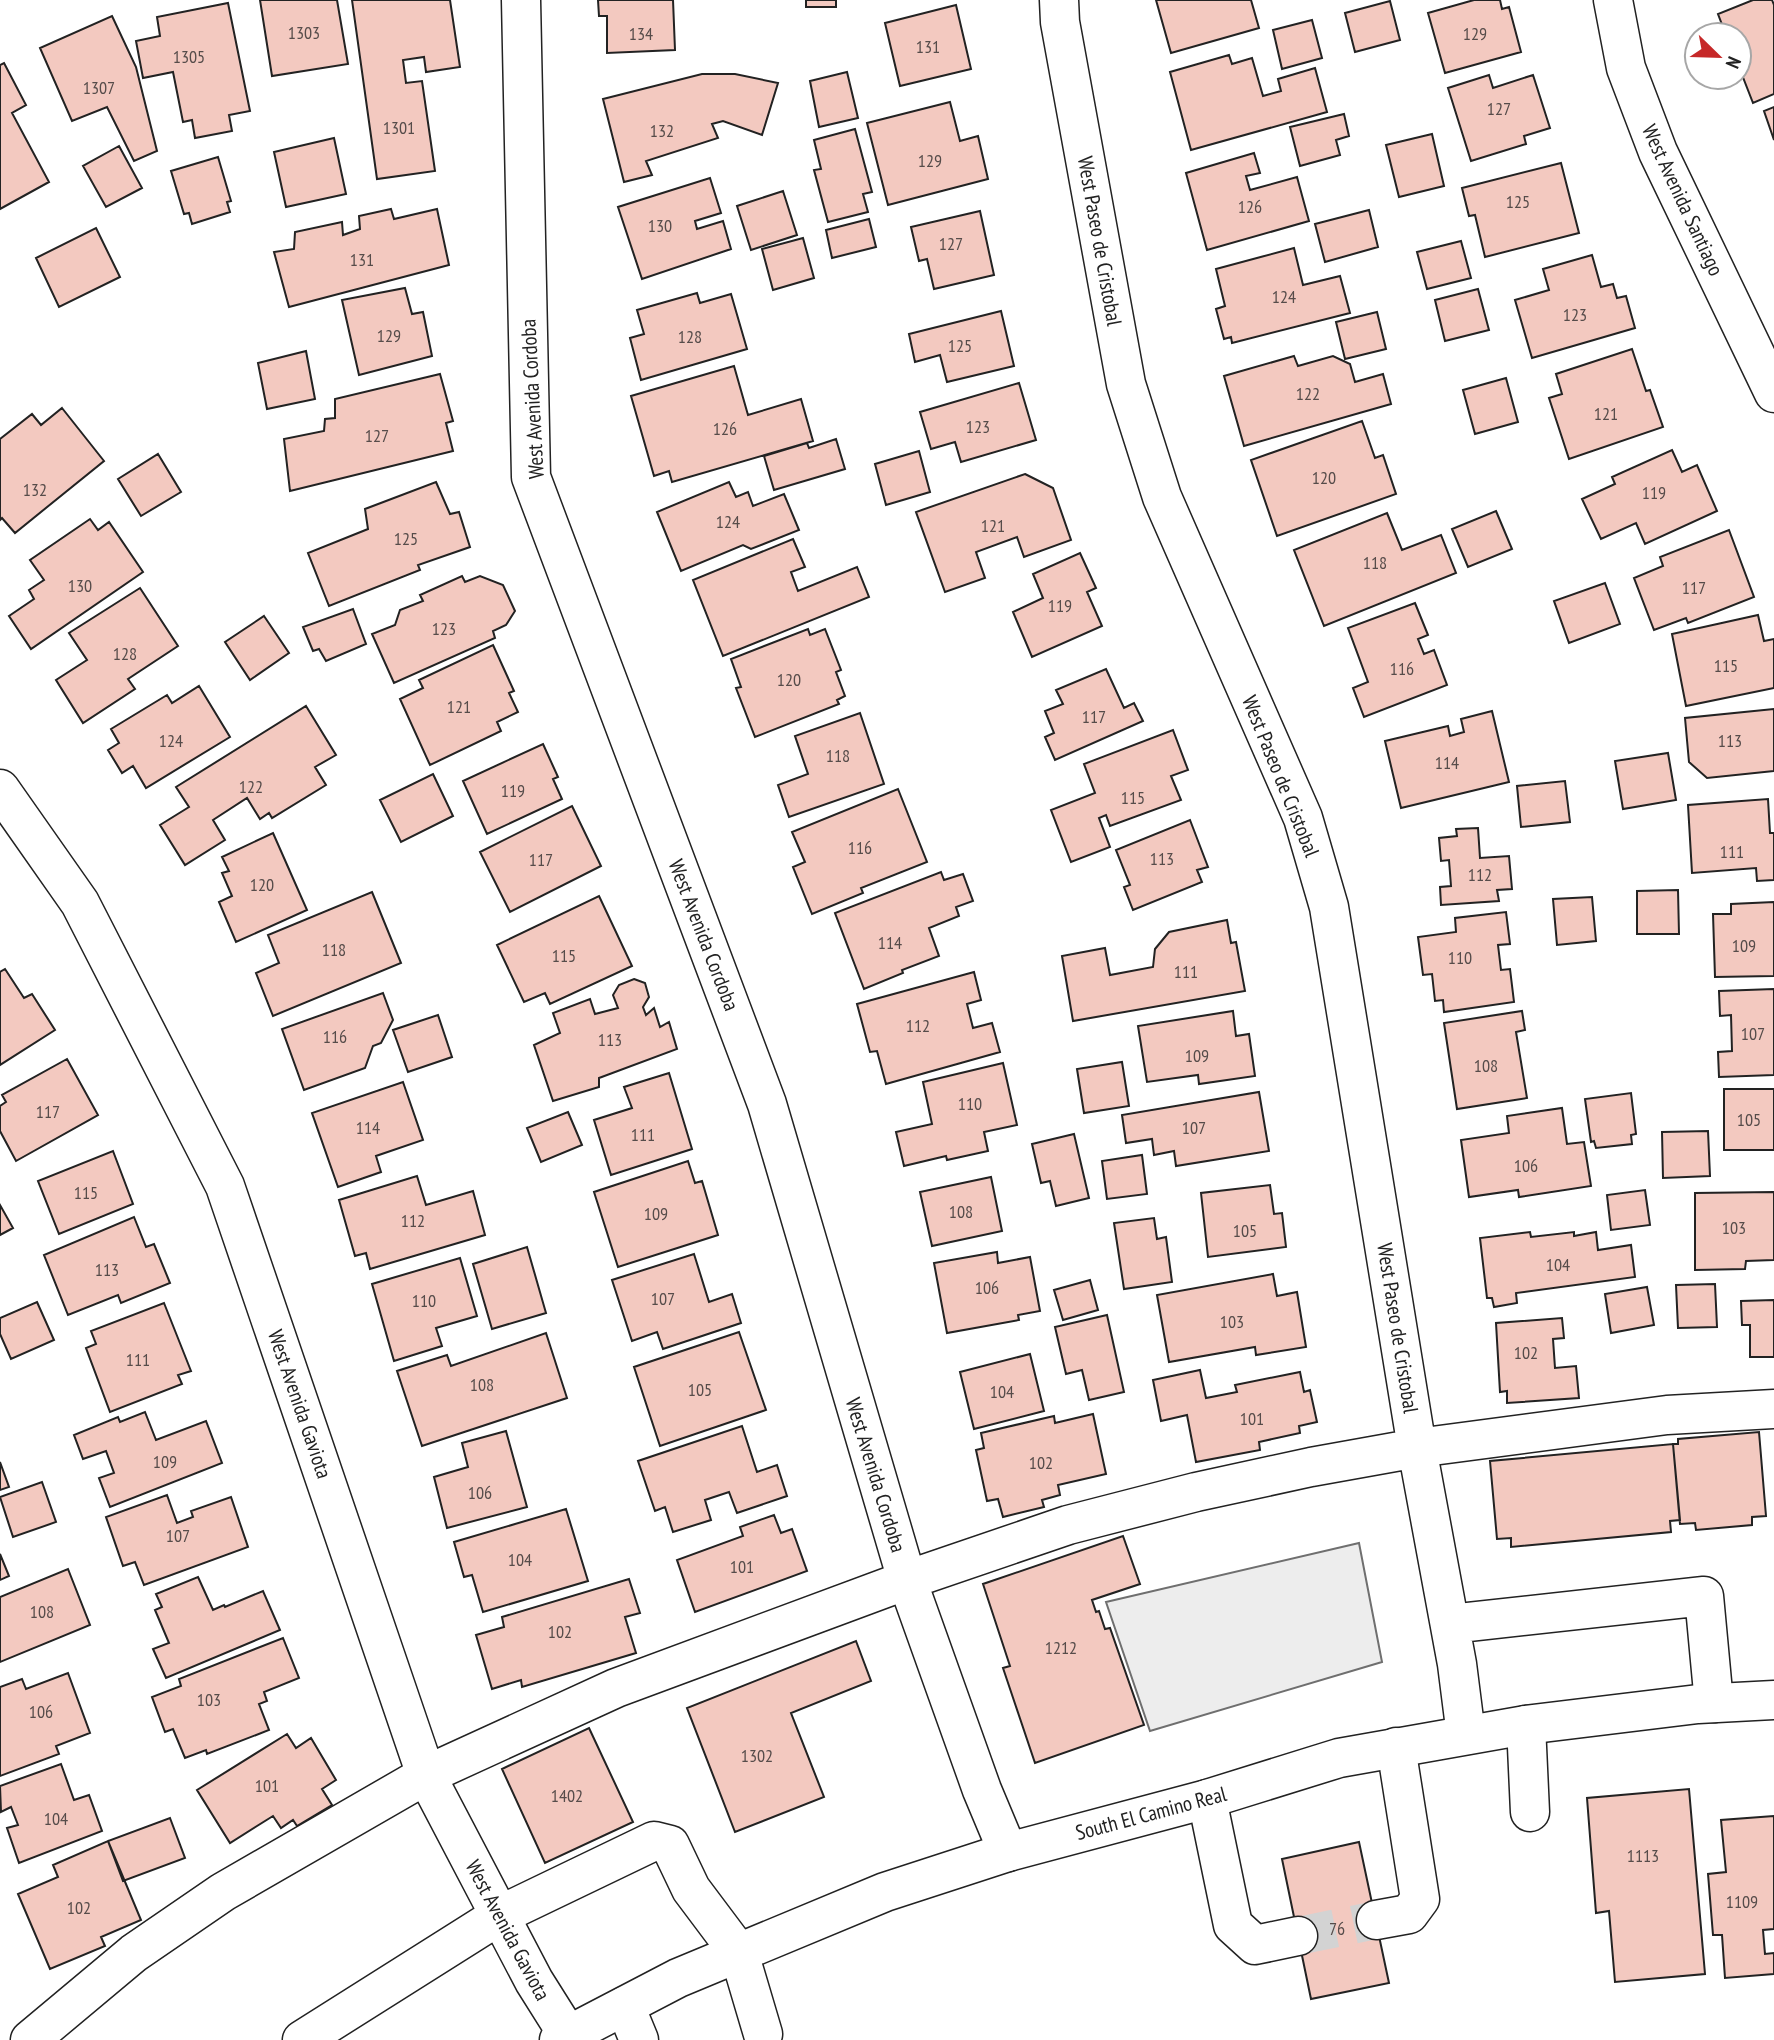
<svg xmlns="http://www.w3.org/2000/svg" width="1774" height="2040" viewBox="0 0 1774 2040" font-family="'PT Sans Narrow',sans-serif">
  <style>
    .parking { fill: #ededed; stroke: #6f6f6f; stroke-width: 2 }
    .building { fill: #f3c9c0; stroke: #222; stroke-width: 2 }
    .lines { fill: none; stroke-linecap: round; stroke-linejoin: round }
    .minor-tunnel { stroke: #d3d3d3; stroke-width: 38; stroke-dasharray: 38 19; stroke-linecap: butt }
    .minor-casing { stroke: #222; stroke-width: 41 }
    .major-casing { stroke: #222; stroke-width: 41 }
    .minor { stroke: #fff; stroke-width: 38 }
    .major { stroke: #fff; stroke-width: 38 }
    .labels { text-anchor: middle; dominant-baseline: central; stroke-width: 5; stroke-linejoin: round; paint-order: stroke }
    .number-label { font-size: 18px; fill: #564c4a }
    .street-label { font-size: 21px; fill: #222; stroke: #fff }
  </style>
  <rect width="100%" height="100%" fill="#fff"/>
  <path class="parking" d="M1359 1543 1382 1662 1150 1731 1106 1602Z"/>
  <path class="building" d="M260 0H337L348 64 272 76Z
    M352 0H450L460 67 426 72 424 57 403 60 406 83 422 81 435 171 377 179Z
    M598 0H673L675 50 607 53V16H599Z
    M806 0H836V7H806Z
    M1156 0H1251L1259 28 1171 53Z
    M1474 0H1500L1502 9 1509 7 1521 52 1445 73 1428 13Z
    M1753 0H1772L1774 5V94L1753 103 1739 67V35H1726L1718 14Z
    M1390 1 1400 40 1355 52 1345 13Z
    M228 3 250 111 229 115 232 131 195 138 192 120 183 122 173 72 143 78 136 41 160 36 157 17Z
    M956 5 971 69 900 86 885 23Z
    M112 16 136 67 157 151 134 161 107 107 72 121 40 48Z
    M1312 20 1322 58 1282 69 1273 30Z
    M1229 55 1232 64 1252 58 1263 96 1281 91 1278 79 1315 68 1327 112 1191 150 1170 72Z
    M4 63 26 105 12 113 49 182 0 209V65Z
    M847 72 858 118 819 127 810 81Z
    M702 74H735L778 83 762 135 723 121 712 124 718 138 646 161 652 175 624 182 603 99Z
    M1489 75 1493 88 1533 75 1550 128 1524 136 1526 144 1471 161 1448 88Z
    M950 102 960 141 978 136 988 179 888 205 867 123Z
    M1774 107V140L1764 111Z
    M1344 114 1349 136 1336 140 1340 155 1300 166 1290 127Z
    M855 129 872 192 863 194 868 212 828 222 814 170 821 169 814 140Z
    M1432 134 1444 186 1399 197 1386 145Z
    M334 138 346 194 286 207 274 152Z
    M119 146 142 188 106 207 83 166Z
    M1254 153 1260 173 1246 176 1250 190 1297 177 1309 221 1207 250 1186 173Z
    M218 157 231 201 227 202 230 212 192 224 189 213 184 214 171 171Z
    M1561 163 1579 233 1485 257 1475 215 1469 216 1462 188Z
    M710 178 721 213 695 221 697 229 723 221 731 249 642 279 618 207Z
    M783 191 797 235 751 250 737 206Z
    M391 209 394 219 437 209 449 265 289 307 274 252 294 249 295 232 342 222 343 235 360 229 359 216Z
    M1369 210 1378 247 1325 262 1315 224Z
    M980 211 994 275 934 289 927 259 919 261 911 227Z
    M869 219 876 247 832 258 826 230Z
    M96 228 120 277 59 307 36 258Z
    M803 238 814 278 773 290 762 249Z
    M1461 241 1471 278 1427 289 1417 252Z
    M1294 248 1303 285 1340 276 1350 313 1232 343 1231 337 1224 339 1216 309 1225 306 1216 269Z
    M1592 255 1601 287 1613 284 1617 298 1626 296 1635 328 1532 358 1515 300 1549 290 1543 269Z
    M405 288 412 314 423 312 432 356 359 375 342 300Z
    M1478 289 1489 330 1445 341 1435 300Z
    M697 293 700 303 731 294 747 349 641 380 630 338 644 334 637 310Z
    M1001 311 1014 366 947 382 940 355 915 362 909 334Z
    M1377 312 1386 349 1345 359 1336 322Z
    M1632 349 1646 391 1650 390 1663 427 1569 459 1549 398 1562 394 1556 374Z
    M306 351 315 399 267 409 258 363Z
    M1294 356 1298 366 1333 356 1350 364 1355 382 1383 374 1391 404 1244 446 1224 376Z
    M734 366 748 415 801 399 813 441 672 482 669 471 654 476 631 396Z
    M440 374 453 421 446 423 453 451 290 491 284 439 324 431 325 419 335 418V399Z
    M1506 378 1518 422 1475 434 1463 390Z
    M1019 383 1036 440 961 462 955 442 931 449 920 412Z
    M62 408 104 461 15 533 2 518 0 520V439L32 414 41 425Z
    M1362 421 1375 458 1383 455 1396 494 1277 536 1251 460Z
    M836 439 845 469 774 490 764 456 807 443 809 448Z
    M1672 450 1682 472 1697 465 1717 511 1645 544 1636 523 1601 539 1582 499 1615 484 1612 477Z
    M919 451 930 492 886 505 875 464Z
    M158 454 181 492 141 516 118 479Z
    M1025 474 1053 488 1071 540 1024 557 1017 537 976 552 985 578 945 592 916 512Z
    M436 482 450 514 459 512 470 547 418 565 420 570 329 606 308 553 368 529 365 509Z
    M729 482 736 497 748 492 753 506 784 494 799 530 751 549 743 545 681 571 657 512Z
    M1496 511 1512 549 1468 567 1452 529Z
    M1387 513 1402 550 1441 535 1456 573 1324 626 1294 550Z
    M90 519 98 530 109 522 143 572 31 649 9 616 34 599 29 590 44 580 30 560Z
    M1729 530 1754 597 1688 623 1686 618 1654 630 1634 578 1663 566 1660 557Z
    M793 539 805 567 791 572 798 591 857 567 869 597 723 656 693 580Z
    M1080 553 1096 588 1087 592 1102 626 1032 657 1013 612 1043 598 1033 574Z
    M462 576 465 582 480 576 503 585 515 611 506 625 493 631 495 638 394 683 372 634 395 625 400 610 423 601 420 595Z
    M1605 583 1620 624 1569 643 1554 601Z
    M140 588 178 646 128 679 135 689 83 723 56 680 87 660 69 633Z
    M1415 603 1428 635 1418 639 1424 654 1434 650 1447 685 1364 717 1353 688 1368 682 1348 628Z
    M353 609 366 644 326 661 319 649 313 651 303 627Z
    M1758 615 1764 641 1774 639V688L1686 706 1672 634Z
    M264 616 289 653 250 680 225 642Z
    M808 629 810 635 825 629 841 670 836 672 845 696 837 700 839 704 755 737 736 688 741 687 731 659Z
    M493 645 514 691 509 693 518 712 497 722 501 731 430 765 400 699 423 688 419 680Z
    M1106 669 1124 708 1134 703 1143 721 1055 760 1045 737 1054 733 1045 711 1063 704 1056 690Z
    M199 686 230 737 146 788 133 766 122 773 108 750 119 743 111 729 167 695 172 703Z
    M306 706 336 755 315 767 326 785 272 818 269 813 260 819 247 798 213 820 225 840 185 865 160 825 189 807 176 787Z
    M1774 709V771L1707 778 1689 762 1685 718Z
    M1492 711 1509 782 1401 808 1385 741 1448 726 1450 736 1464 732 1461 719Z
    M860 713 884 784 789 817 778 785 808 774 795 736Z
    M1173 730 1188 770 1171 776 1181 800 1110 826 1106 815 1099 818 1110 847 1071 862 1051 810 1095 793 1084 764Z
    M543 744 558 777 553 779 562 799 487 834 463 781Z
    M1668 753 1676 800 1623 809 1615 761Z
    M433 774 453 816 401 842 380 800Z
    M1565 781 1570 822 1521 827 1517 786Z
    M898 789 927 862 861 888 863 893 812 914 793 867 805 862 792 832Z
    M1768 799 1770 833H1774V880L1757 881 1756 868 1692 873 1688 805Z
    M572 806 601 866 510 912 480 852Z
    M1190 820 1208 867 1197 870 1202 882 1133 910 1124 887 1130 885 1116 850Z
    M1478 828 1480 858 1509 856 1512 889 1497 890 1499 901 1441 905 1440 887 1451 886 1449 860 1441 861 1439 838 1457 836 1456 829Z
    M273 833 307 910 236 942 219 902 232 896 222 873 229 871 222 857Z
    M941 872 944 880 963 874 973 901 956 907 959 916 929 928 939 956 902 970 903 973 864 989 835 913Z
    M1678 890 1679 934H1637V891Z
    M372 892 401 963 273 1016 256 973 279 963 268 935Z
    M599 896 632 966 550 1004 545 993 524 1002 497 945Z
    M1592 897 1596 941 1557 945 1553 899Z
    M1774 902V976L1715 977 1713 914H1731V904Z
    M1506 912 1510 944 1498 945 1501 970 1510 969 1514 1002 1444 1012 1443 1000 1435 1001 1432 974 1423 975 1418 937 1456 932 1455 918Z
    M1227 920 1231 943 1236 942 1245 991 1073 1021 1062 956 1105 948 1110 975 1153 967 1155 949 1169 932Z
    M5 969 24 998 32 994 55 1030 0 1065V972Z
    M974 972 981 1000 967 1004 973 1028 992 1023 1000 1052 886 1084 877 1051 870 1052 857 1004Z
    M634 979 645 983 649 997 643 1007 646 1015 654 1008 660 1027 669 1022 677 1049 599 1078V1087L553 1101 534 1045 560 1033 553 1013 590 999 595 1014 618 1008 613 995 619 985Z
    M1774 989V1075L1719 1077 1718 1052 1732 1051 1731 1015 1720 1016 1719 991Z
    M383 993 393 1020 381 1043 373 1046 365 1068 304 1090 282 1029Z
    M1233 1011 1236 1036 1249 1034 1255 1076 1199 1084 1198 1075 1147 1082 1138 1026Z
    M1522 1011 1525 1030 1516 1032 1527 1098 1457 1109 1444 1023Z
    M438 1015 452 1057 408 1072 393 1030Z
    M67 1059 98 1115 16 1161 0 1131V1106L6 1102 2 1095Z
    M1122 1062 1129 1106 1084 1113 1077 1069Z
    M1003 1063 1017 1125 984 1132 988 1151 947 1160 946 1156 904 1166 896 1132 932 1124 923 1082Z
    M669 1073 692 1149 611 1175 594 1120 632 1108 624 1087Z
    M403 1082 423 1140 376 1156 381 1172 338 1187 312 1113Z
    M1724 1089H1774V1150H1724Z
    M1259 1092 1269 1151 1176 1166 1174 1151 1154 1155 1152 1139 1126 1143 1122 1115Z
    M1631 1093 1636 1134 1631 1135 1632 1144 1596 1148 1594 1141 1591 1142 1585 1099Z
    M1562 1108 1567 1144 1584 1142 1591 1186 1519 1197 1518 1190 1469 1197 1461 1140 1509 1133 1507 1116Z
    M568 1112 582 1145 541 1162 527 1128Z
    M1708 1131 1710 1176 1663 1178 1662 1132Z
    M1074 1134 1089 1198 1056 1206 1050 1181 1041 1183 1032 1144Z
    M113 1151 133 1204 59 1234 38 1181Z
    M1142 1155 1147 1194 1107 1199 1102 1161Z
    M688 1161 695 1183 702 1181 718 1235 618 1267 594 1192Z
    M417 1176 426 1205 473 1191 485 1235 370 1269 366 1253 355 1256 339 1200Z
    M991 1177 1002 1231 932 1246 920 1192Z
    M1270 1185 1274 1214 1282 1213 1286 1247 1208 1257 1201 1193Z
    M1645 1190 1650 1225 1611 1230 1607 1195Z
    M1774 1192V1260L1746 1261 1745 1269 1695 1270V1193Z
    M0 1205 13 1228 0 1235Z
    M134 1217 146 1247 154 1244 170 1283 121 1303 118 1295 68 1315 44 1255Z
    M1154 1218 1157 1239 1166 1237 1172 1282 1124 1289 1114 1223Z
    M1530 1232 1531 1237 1574 1232V1236L1596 1232 1598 1250 1631 1245 1635 1277 1516 1293 1517 1303 1494 1307 1492 1298H1487L1480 1238Z
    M527 1247 546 1313 492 1329 473 1264Z
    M997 1252 998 1263 1030 1257 1040 1311 1018 1315 1019 1320 947 1333 934 1263Z
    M694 1254 709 1302 732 1294 741 1323 663 1349 657 1332 632 1341 612 1280Z
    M460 1258 477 1316 436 1328 442 1346 394 1361 372 1284Z
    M1273 1274 1277 1296 1297 1292 1306 1347 1256 1355 1255 1347 1169 1362 1157 1295Z
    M1090 1280 1098 1310 1063 1320 1054 1290Z
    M1715 1284 1717 1327 1678 1328 1676 1285Z
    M1647 1287 1654 1325 1611 1333 1605 1294Z
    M1774 1300V1357H1750V1325H1742L1741 1301Z
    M37 1302 54 1340 11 1359 0 1334V1318Z
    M164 1303 191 1371 178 1375 182 1384 110 1412 86 1348 96 1344 91 1331Z
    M1107 1315 1124 1392 1089 1400 1082 1370 1066 1374 1055 1327Z
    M1562 1318 1564 1338 1553 1339 1555 1368 1576 1366 1579 1398 1507 1403V1391L1500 1392 1496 1323Z
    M739 1332 766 1410 660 1446 634 1367Z
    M546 1333 567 1398 422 1446 397 1371 447 1355 451 1366Z
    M1030 1354 1044 1411 974 1429 960 1372Z
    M1200 1370 1206 1398 1237 1392 1235 1385 1300 1372 1304 1392 1310 1390 1317 1422 1299 1426 1300 1433 1259 1442 1260 1450 1196 1462 1187 1415 1161 1421 1153 1380Z
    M145 1412 156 1440 206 1421 222 1463 110 1507 99 1478 114 1473 106 1451 83 1459 74 1435 118 1417 120 1422Z
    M1093 1414 1106 1474 1058 1485 1060 1495 1042 1500 1044 1507 1003 1517 998 1499 987 1501 976 1450 984 1448 981 1433 1054 1416 1055 1423Z
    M742 1426 757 1472 777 1465 787 1496 737 1513 729 1492 705 1500 711 1520 673 1532 665 1507 655 1511 638 1461Z
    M506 1431 527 1507 447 1528 434 1477 468 1467 462 1443Z
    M1759 1432 1766 1516 1752 1517V1525L1696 1530 1695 1523 1680 1524 1673 1444H1678V1439Z
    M1673 1444 1680 1520 1670 1521 1671 1532 1511 1547V1538L1497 1539 1490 1461Z
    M0 1462 9 1487 0 1490Z
    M42 1482 56 1522 13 1537 0 1497Z
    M167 1495 177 1523 193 1517 191 1511 231 1497 248 1547 144 1585 135 1562 123 1566 106 1517Z
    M566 1509 588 1581 483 1612 472 1575 464 1577 454 1542Z
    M774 1515 781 1533 792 1529 807 1571 695 1612 677 1560 743 1536 740 1527Z
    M1123 1536 1140 1584 1092 1600 1096 1612 1099 1611 1105 1629 1110 1628 1144 1725 1035 1763 1003 1668 1010 1666 983 1584Z
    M0 1554 9 1576 0 1580Z
    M68 1569 90 1625 0 1662V1597Z
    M198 1577 213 1610 224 1605 225 1607 263 1591 280 1630 166 1678 153 1649 169 1643 155 1610 162 1607 156 1594Z
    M629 1579 640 1613 625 1617 636 1653 522 1687 521 1680 492 1689 476 1635 504 1627 502 1617Z
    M283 1638 299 1678 264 1692 267 1701 259 1704 269 1730 207 1754 206 1750 185 1758 173 1729 165 1732 152 1697 181 1686 179 1679Z
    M856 1641 871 1681 791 1713 824 1797 735 1832 687 1708Z
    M68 1673 90 1733 56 1746 59 1754 0 1776V1687L22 1679 26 1689Z
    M589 1728 633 1822 545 1863 502 1769Z
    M287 1734 296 1748 311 1738 336 1780 322 1789 332 1805 297 1826 293 1820 281 1828 273 1816 230 1843 197 1790Z
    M61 1764 74 1800 89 1795 102 1831 19 1863 7 1828 18 1825 11 1807 1 1812 0 1786Z
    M1689 1789 1705 1974 1615 1982 1609 1911 1596 1913 1587 1798Z
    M1774 1816V1929L1763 1930 1765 1954 1774 1953V1974L1725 1978 1722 1935H1713L1708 1874 1726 1872 1721 1820Z
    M170 1818 185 1858 123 1881 108 1841Z
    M108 1841 141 1920 101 1937 105 1946 50 1969 18 1894 58 1877 53 1865Z
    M1359 1842 1389 1983 1311 1999 1282 1859Z"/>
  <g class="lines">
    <path class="minor-tunnel" d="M1298 1936 1376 1920"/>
    <defs>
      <path id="minor" d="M521 0 531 477 767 1104 907 1580 982 1790 1008 1852
        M1059 0 1060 22 1126 384 1162 497 1303 818 1329 907 1417 1448 1457 1664 1466 1735
        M1613 0 1626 68 1658 152 1774 393
        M0 789 80 903 225 1186 426 1775 534 1981 568 2035
        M1450 1624 1704 1596 1714 1703
        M1526 1725 1530 1812
        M1207 1799 1233 1925 1255 1945 1298 1936
        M1376 1920 1409 1914 1420 1899 1396 1747
        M625 2006 639 2040
        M30 2040 134 1953 223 1892 426 1775 616 1688 907 1580 1068 1525 1196 1492 1311 1467 1417 1448 1667 1415 1774 1409
        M302 2040 500 1915 654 1841 670 1845 691 1889 739 1953 763 2034"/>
      <path id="major" d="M559 2040 678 1978 885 1892 1008 1852 1207 1799 1339 1758 1526 1725 1698 1704 1774 1700"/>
    </defs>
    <use href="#minor" class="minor-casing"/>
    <use href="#major" class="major-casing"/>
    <use href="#minor" class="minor"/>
    <use href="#major" class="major"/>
  </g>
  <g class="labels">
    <g class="number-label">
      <text x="304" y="32">1303</text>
      <text x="641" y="33">134</text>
      <text x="1475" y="33">129</text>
      <text x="928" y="46">131</text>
      <text x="189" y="56">1305</text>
      <text x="99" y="87">1307</text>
      <text x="1499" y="108">127</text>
      <text x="399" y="127">1301</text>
      <text x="662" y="130">132</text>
      <text x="930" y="160">129</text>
      <text x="1518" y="201">125</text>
      <text x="1250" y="206">126</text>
      <text x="660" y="225">130</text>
      <text x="951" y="243">127</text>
      <text x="362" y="259">131</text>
      <text x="1284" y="296">124</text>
      <text x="1575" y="314">123</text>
      <text x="389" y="335">129</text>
      <text x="690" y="336">128</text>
      <text x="960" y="345">125</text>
      <text x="1308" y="393">122</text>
      <text x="1606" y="413">121</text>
      <text x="978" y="426">123</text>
      <text x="725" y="428">126</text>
      <text x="377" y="435">127</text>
      <text x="1324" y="477">120</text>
      <text x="35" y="489">132</text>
      <text x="1654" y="492">119</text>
      <text x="728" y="521">124</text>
      <text x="993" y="525">121</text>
      <text x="406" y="538">125</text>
      <text x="1375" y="562">118</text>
      <text x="80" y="585">130</text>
      <text x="1694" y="587">117</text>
      <text x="1060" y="605">119</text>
      <text x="444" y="628">123</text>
      <text x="125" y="653">128</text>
      <text x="1726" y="665">115</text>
      <text x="1402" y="668">116</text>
      <text x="789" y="679">120</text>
      <text x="459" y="706">121</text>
      <text x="1094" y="716">117</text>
      <text x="171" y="740">124</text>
      <text x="1730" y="740">113</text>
      <text x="838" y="755">118</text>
      <text x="1447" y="762">114</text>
      <text x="251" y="786">122</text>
      <text x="513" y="790">119</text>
      <text x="1133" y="797">115</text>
      <text x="860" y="847">116</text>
      <text x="1732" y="851">111</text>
      <text x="1162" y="858">113</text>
      <text x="541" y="859">117</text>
      <text x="1480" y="874">112</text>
      <text x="262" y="884">120</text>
      <text x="890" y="942">114</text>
      <text x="1744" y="945">109</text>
      <text x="334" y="949">118</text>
      <text x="564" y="955">115</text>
      <text x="1460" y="957">110</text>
      <text x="1186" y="971">111</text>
      <text x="918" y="1025">112</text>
      <text x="1753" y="1033">107</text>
      <text x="335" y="1036">116</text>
      <text x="610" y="1039">113</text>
      <text x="1197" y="1055">109</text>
      <text x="1486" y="1065">108</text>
      <text x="970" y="1103">110</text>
      <text x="48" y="1111">117</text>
      <text x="1749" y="1119">105</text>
      <text x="368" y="1127">114</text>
      <text x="1194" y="1127">107</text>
      <text x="643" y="1134">111</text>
      <text x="1526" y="1165">106</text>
      <text x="86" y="1192">115</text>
      <text x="961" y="1211">108</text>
      <text x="656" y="1213">109</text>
      <text x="413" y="1220">112</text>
      <text x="1734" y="1227">103</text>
      <text x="1245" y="1230">105</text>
      <text x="1558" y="1264">104</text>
      <text x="107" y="1269">113</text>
      <text x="987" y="1287">106</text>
      <text x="663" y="1298">107</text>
      <text x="424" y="1300">110</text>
      <text x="1232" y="1321">103</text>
      <text x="1526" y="1352">102</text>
      <text x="138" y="1359">111</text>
      <text x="482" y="1384">108</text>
      <text x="700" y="1389">105</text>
      <text x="1002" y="1391">104</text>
      <text x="1252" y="1418">101</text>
      <text x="165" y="1461">109</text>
      <text x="1041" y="1462">102</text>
      <text x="480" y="1492">106</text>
      <text x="178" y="1535">107</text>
      <text x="520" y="1559">104</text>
      <text x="742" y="1566">101</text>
      <text x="42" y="1611">108</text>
      <text x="560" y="1631">102</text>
      <text x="1061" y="1647">1212</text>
      <text x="209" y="1699">103</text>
      <text x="41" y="1711">106</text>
      <text x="757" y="1755">1302</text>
      <text x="267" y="1785">101</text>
      <text x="567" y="1795">1402</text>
      <text x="56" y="1818">104</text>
      <text x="1643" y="1855">1113</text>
      <text x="1742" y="1901">1109</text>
      <text x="79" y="1907">102</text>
      <text x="1337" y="1928">76</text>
    </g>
    <g class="street-label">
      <text transform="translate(1683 200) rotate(65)">West Avenida Santiago</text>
      <text transform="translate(1100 241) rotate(80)">West Paseo de Cristobal</text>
      <text transform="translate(532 399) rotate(-93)">West Avenida Cordoba</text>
      <text transform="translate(1281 776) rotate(68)">West Paseo de Cristobal</text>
      <text transform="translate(704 935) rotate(69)">West Avenida Cordoba</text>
      <text transform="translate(1398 1328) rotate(81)">West Paseo de Cristobal</text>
      <text transform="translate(300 1404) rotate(71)">West Avenida Gaviota</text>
      <text transform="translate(876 1475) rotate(73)">West Avenida Cordoba</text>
      <text transform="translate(1151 1813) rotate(-15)">South El Camino Real</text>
      <text transform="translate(508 1930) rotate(62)">West Avenida Gaviota</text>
    </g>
  </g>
  <g transform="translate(1718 56) rotate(113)"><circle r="33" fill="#ffffff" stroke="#a7a7a7" stroke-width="2"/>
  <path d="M0-5L12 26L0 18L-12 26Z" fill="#c62828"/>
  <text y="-10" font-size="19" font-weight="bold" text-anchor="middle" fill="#222222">N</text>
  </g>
</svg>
